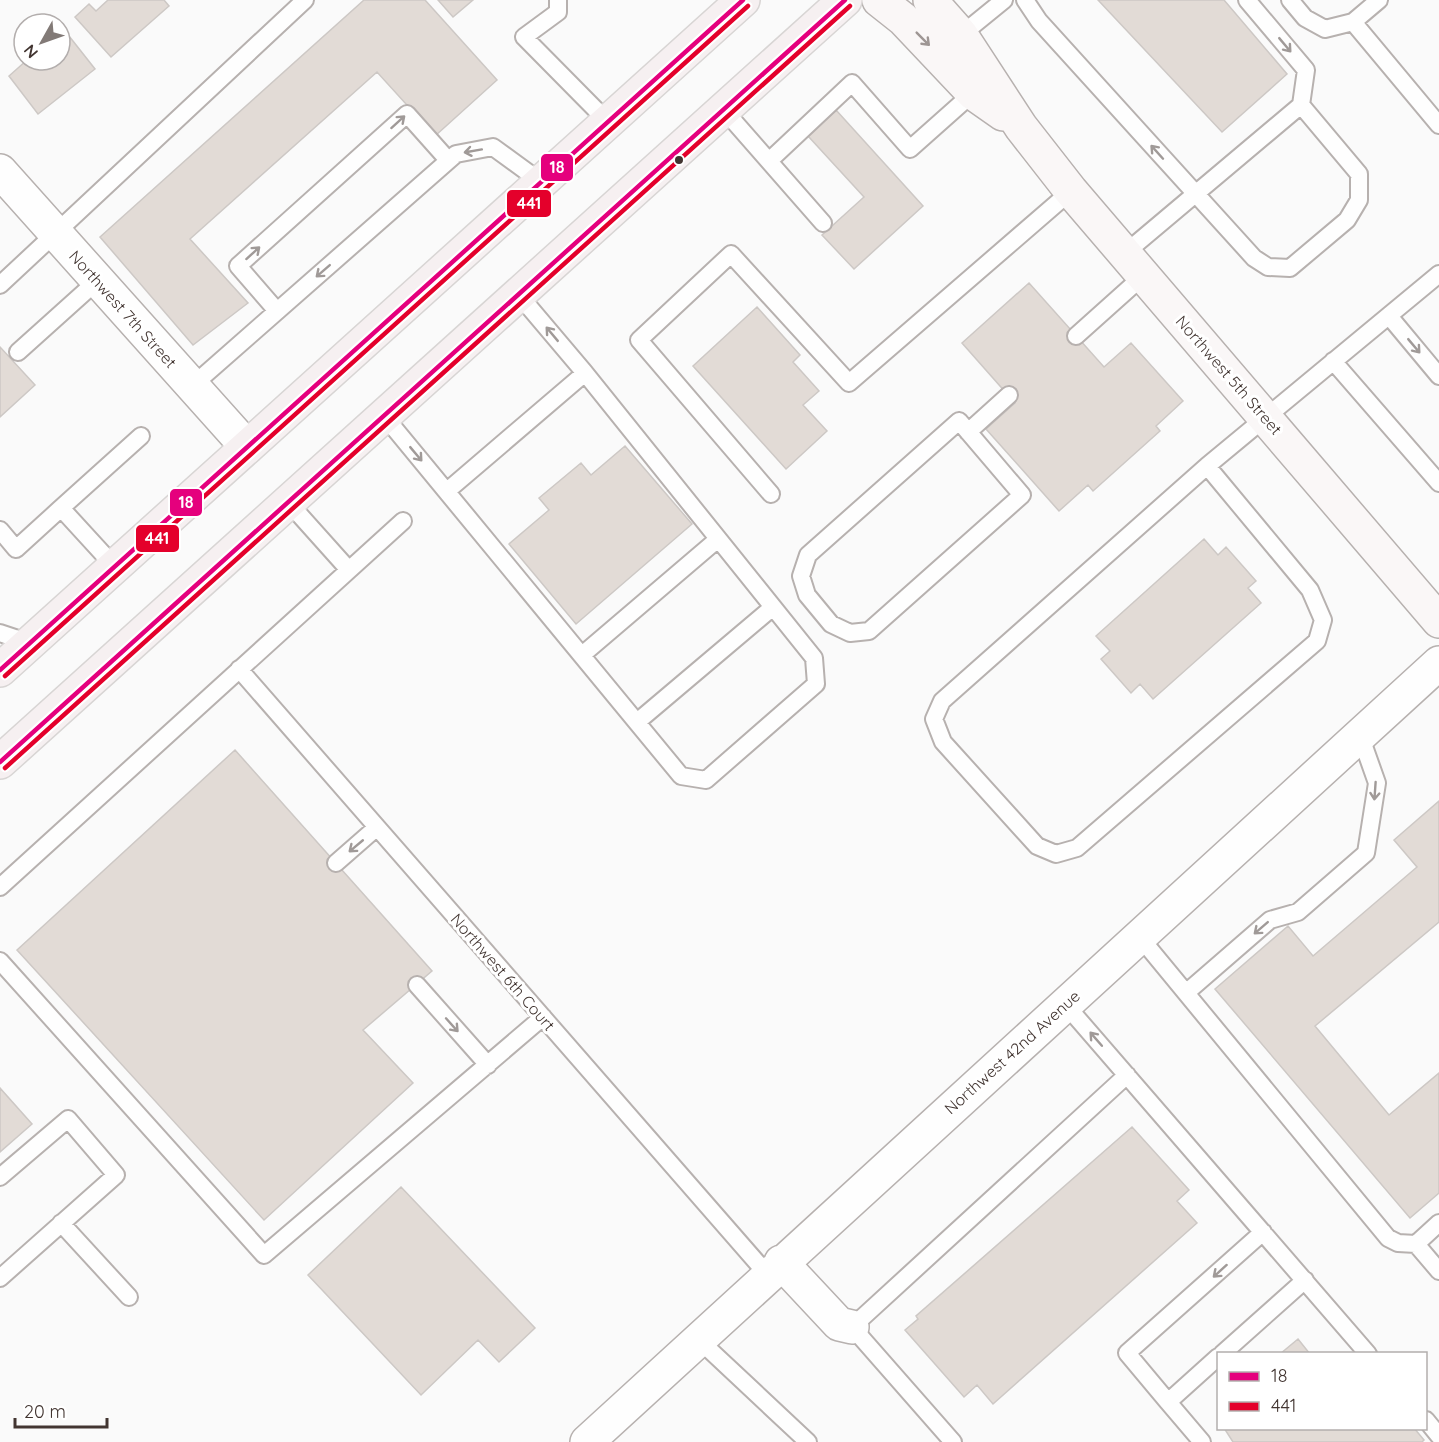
<svg xmlns="http://www.w3.org/2000/svg" width="1439" height="1442" viewBox="0 0 1439 1442" font-family="Quicksand,sans-serif">
  <style>
    .building { fill: #e2dbd6; stroke: #cdc8c5; stroke-width: 1.5 }
    .lines { fill: none; stroke-linecap: round; stroke-linejoin: round }
    .lane-casing { stroke: #b7b1af; stroke-width: 20 }
    .street-casing { stroke: #b7b1af; stroke-width: 36 }
    .secondary-casing { stroke: #b7b1af; stroke-width: 36 }
    .primary-casing { stroke: #d8d5d4; stroke-width: 36 }
    .lane { stroke: #fefefe; stroke-width: 16 }
    .street { stroke: #fefefe; stroke-width: 33 }
    .secondary { stroke: #faf7f7; stroke-width: 33 }
    .primary { stroke: #f6f0f1; stroke-width: 33 }
    .bus-1-casing { stroke: #fff; stroke-width: 9 }
    .bus-2-casing { stroke: #fff; stroke-width: 9 }
    .bus-1 { stroke: #e5007d; stroke-width: 4.5 }
    .bus-2 { stroke: #e4002b; stroke-width: 4.5 }
    .oneway { stroke: #9e9694 }
    .oneway2 { stroke: #a09a98 }
    .bus-dot { fill: #423531; stroke: #fff; stroke-width: 2 }
    .labels { text-anchor: middle; dominant-baseline: central; stroke-width: 6; stroke-linejoin: round; paint-order: stroke }
    .street-label { font-size: 16px; fill: #423531; stroke: #fff }
    .line-badge { stroke: #fff; stroke-width: 2 }
    .badge-label { font-size: 16px; text-anchor: middle; font-weight: bold; fill: #fff }
  </style>
  <rect width="100%" height="100%" fill="#fafafa"/>
  <path class="building" d="M108 0H164L169 6 111 57 75 17 89 4 96 11Z
    M364 0H425L497 80 435 136 377 72 190 239 248 303 193 345 100 237Z
    M438 0H473L453 17Z
    M1098 0H1224L1287 74 1222 132Z
    M54 17 95 69 38 114 9 76 27 60H60V24H45Z
    M836 110 923 206 854 269 822 235 864 197 808 136Z
    M1029 283 1104 367 1131 343 1183 401 1156 426 1160 431 1093 491 1088 485 1059 511 986 429 1015 403 962 343Z
    M757 307 800 355 793 362 819 391 803 405 827 431 786 469 693 366Z
    M0 347 35 385 0 417Z
    M625 446 692 524 576 624 509 544 549 510 539 498 581 463 591 475Z
    M1204 539 1218 555 1226 547 1256 581 1248 588 1261 603 1153 699 1140 684 1131 693 1101 659 1110 651 1096 636Z
    M235 750 432 971 363 1030 413 1083 264 1220 17 950Z
    M1439 801V922L1315 1026 1389 1115 1439 1073V1193L1410 1218 1215 989 1288 926 1313 956 1417 867 1394 840Z
    M0 1088 32 1124 0 1152Z
    M1132 1127 1189 1190 1177 1201 1197 1223 993 1404 977 1385 964 1397 905 1330 918 1319 916 1316Z
    M401 1187 535 1328 499 1362 478 1340 421 1395 308 1275Z
    M1298 1339 1310 1354H1280Z
    M1224 1428H1414L1424 1440 1422 1442H1233Z"/>
  <g class="lines">
    <defs>
      <path id="lane" d="M558 0V12L524 37 608 122
        M1025 0 1039 21 1254 258 1268 267 1290 268 1347 220 1359 200V174L1301 105
        M1290 0 1305 18 1325 29 1353 22 1379 0
        M1353 22 1439 125
        M961 35 1004 0
        M724 110 823 223
        M769 161 852 83 910 149 973 93
        M1124 254 1301 105 1306 70 1247 0
        M0 285 305 0
        M277 311 238 266 407 114 448 160
        M1389 316 1439 376
        M1076 336 1143 276
        M18 352 97 281
        M1333 361 1439 483
        M192 386 456 154 493 147 541 182
        M385 417 681 776 706 780 816 684 814 658 585 373 519 295
        M959 421 1022 495 869 631 850 633 831 624 807 595 801 576 808 555Z
        M968 432 1009 395
        M1207 466 1310 590 1323 620 1317 641 1077 848 1056 854 1037 846 943 742 934 719 942 701 1207 466 1439 274
        M447 491 585 373
        M771 494 639 340 731 254 849 383 1071 191
        M289 503 349 570
        M61 508 141 436
        M0 530 16 549 61 508 115 567
        M0 633 30 643
        M582 655 718 539
        M239 669 767 1274
        M637 722 773 607
        M336 863 376 828
        M0 887 403 521
        M1139 936 1388 1238 1398 1243 1416 1244 1439 1223
        M0 961 264 1255 543 1017
        M417 985 488 1065
        M1187 992 1270 920 1298 912 1366 853 1377 783 1360 735
        M1065 1004 1368 1354
        M0 1177 68 1119 116 1175 0 1278
        M61 1223 129 1297
        M1416 1244 1439 1271
        M698 1339 808 1442
        M1222 1354 1305 1280
        M1168 1402 1127 1353 1263 1232
        M1426 1420 1439 1436
        M953 1442 852 1327 1127 1075
        M1202 1442 1168 1402 1218 1357"/>
      <path id="street" d="M0 171 247 447
        M781 1262 839 1324 852 1327
        M587 1442 1439 663"/>
      <path id="secondary" d="M879 0 903 19 973 93 1003 114
        M930 0 961 35 1021 127 1071 191 1439 621"/>
      <path id="primary" d="M0 670 743 0
        M0 762 845 0"/>
    </defs>
    <use href="#lane" class="lane-casing"/>
    <use href="#street" class="street-casing"/>
    <use href="#secondary" class="secondary-casing"/>
    <use href="#primary" class="primary-casing"/>
    <use href="#lane" class="lane"/>
    <use href="#street" class="street"/>
    <use href="#secondary" class="secondary"/>
    <use href="#primary" class="primary"/>
    <defs>
      <path id="bus-1" d="M0 670 743 0
        M0 762 845 0"/>
      <path id="bus-2" d="M5 676 748 6
        M5 768 850 6"/>
    </defs>
    <use href="#bus-1" class="bus-1-casing"/>
    <use href="#bus-2" class="bus-2-casing"/>
    <use href="#bus-1" class="bus-1"/>
    <use href="#bus-2" class="bus-2"/>
  </g>
  <defs><path id="oneway-shaft" d="M-6 0H5M1.5-3L5.5 0L1.5 3" fill="none" stroke-width="1.6" stroke-linecap="round" stroke-linejoin="round" transform="scale(1.5)"/></defs>
  <use class="oneway" href="#oneway-shaft" transform="translate(923 39) rotate(45)"/>
  <g class="oneway2">
    <use href="#oneway-shaft" transform="translate(1285 45) rotate(50)"/>
    <use href="#oneway-shaft" transform="translate(398 122) rotate(-42)"/>
    <use href="#oneway-shaft" transform="translate(473 151) rotate(170)"/>
    <use href="#oneway-shaft" transform="translate(1157 152) rotate(-132)"/>
    <use href="#oneway-shaft" transform="translate(253 253) rotate(-42)"/>
    <use href="#oneway-shaft" transform="translate(323 271) rotate(139)"/>
    <use href="#oneway-shaft" transform="translate(552 334) rotate(-130)"/>
    <use href="#oneway-shaft" transform="translate(1414 346) rotate(50)"/>
    <use href="#oneway-shaft" transform="translate(416 454) rotate(50)"/>
    <use href="#oneway-shaft" transform="translate(1375 791) rotate(94)"/>
    <use href="#oneway-shaft" transform="translate(356 846) rotate(140)"/>
    <use href="#oneway-shaft" transform="translate(1261 928) rotate(139)"/>
    <use href="#oneway-shaft" transform="translate(452 1025) rotate(48)"/>
    <use href="#oneway-shaft" transform="translate(1096 1039) rotate(-131)"/>
    <use href="#oneway-shaft" transform="translate(1220 1271) rotate(138)"/>
  </g>
  <circle class="bus-dot" cx="679" cy="160" r="5"/>
  <g class="labels">
    <g class="street-label">
      <text transform="translate(123 309) rotate(48)">Northwest 7th Street</text>
      <text transform="translate(1229 375) rotate(49)">Northwest 5th Street</text>
      <text transform="translate(503 972) rotate(49)">Northwest 6th Court</text>
      <text transform="translate(1012 1052) rotate(-42)">Northwest 42nd Avenue</text>
    </g>
  </g>
  <g class="line-badge">
    <rect x="540" y="153" width="34" height="29" rx="6" fill="#e5007d"/>
    <rect x="506" y="189" width="46" height="29" rx="6" fill="#e4002b"/>
    <rect x="169" y="488" width="34" height="29" rx="6" fill="#e5007d"/>
    <rect x="135" y="524" width="45" height="29" rx="6" fill="#e4002b"/>
  </g>
  <g class="badge-label">
    <text x="557" y="173">18</text>
    <text x="529" y="209">441</text>
    <text x="186" y="508">18</text>
    <text x="157" y="544">441</text>
  </g>
  <rect x="1217" y="1352" width="210" height="78" fill="#ffffff" stroke="#b3aead" stroke-width="1.5"/>
  <rect x="1229" y="1372" width="30" height="9" fill="#e5007d" stroke="#b3aead" stroke-width="1.5"/>
  <text x="1271" y="1382" font-size="18" fill="#423531">18</text>
  <rect x="1229" y="1402" width="30" height="9" fill="#e4002b" stroke="#b3aead" stroke-width="1.5"/>
  <text x="1271" y="1412" font-size="18" fill="#423531">441</text>
  <g transform="translate(42 42) rotate(230)"><circle r="28" fill="#ffffff" stroke="#b3aead" stroke-width="1.5"/>
  <path d="M0-4.5L10 22L0 15L-10 22Z" fill="#827a77"/>
  <text y="-9" font-size="16" font-weight="bold" text-anchor="middle" fill="#423531">N</text>
  </g>
  <path d="M15 1418v9h92v-9" fill="none" stroke="#423531" stroke-width="3"/>
  <text x="24" y="1418" font-size="18" fill="#423531" stroke="#ffffff" stroke-width="4.5" paint-order="stroke">20 m</text>
</svg>
